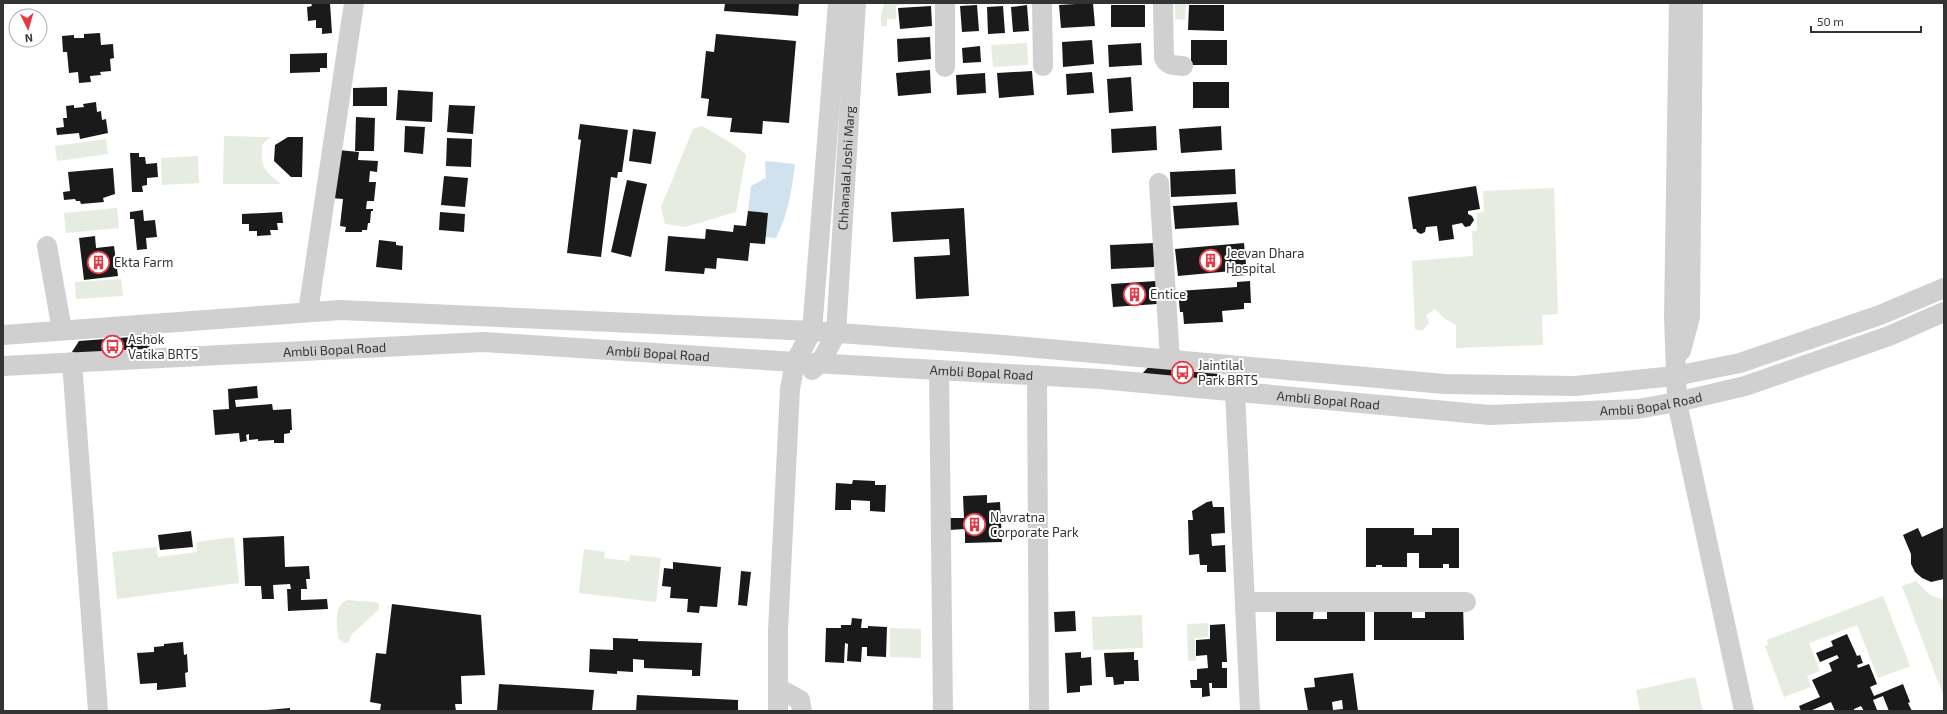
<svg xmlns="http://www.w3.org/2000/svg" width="1947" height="714" viewBox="0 0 1947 714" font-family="'Exo 2',sans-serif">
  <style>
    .green { fill: #e6ecdf }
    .water { fill: #cfe2ee }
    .building { fill: #1a1a1a; fill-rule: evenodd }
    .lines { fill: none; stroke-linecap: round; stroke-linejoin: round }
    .minor { stroke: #d0d0d0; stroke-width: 20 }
    .labels { text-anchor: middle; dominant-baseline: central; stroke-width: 4; stroke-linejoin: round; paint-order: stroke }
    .street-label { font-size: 13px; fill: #333; stroke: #fff }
    .poi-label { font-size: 13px; fill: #333; stroke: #fff; text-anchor: start }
  </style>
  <rect width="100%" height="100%" fill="#fff"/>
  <path class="green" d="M884 3H935V4L896 5V19H887V26H881V15Z
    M1175 3H1228H1186L1185 20 1175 19Z
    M1027 43 1028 65 993 67 991 45Z
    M702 126C710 130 741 148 746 155L736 212 685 227 665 224 661 207 693 129Z
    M224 136 270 137 262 145C261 168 263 169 281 184H223Z
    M106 139 108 154 57 161 55 146Z
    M198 156 199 183 162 185 161 158Z
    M1554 188 1558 314 1542 315 1543 345 1456 348V325L1444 318 1435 309 1426 315 1429 323 1422 331 1415 329 1412 261 1473 256 1472 231H1477V213L1484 212 1483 191Z
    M117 208 119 228 66 233 64 213Z
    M121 279 123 296 76 299 75 282Z
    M234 537 239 583 117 599 112 552 156 547 158 557 197 552 196 542Z
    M584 549 605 552 604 558 629 561 630 555 661 558 656 602 579 593Z
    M1916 581 1930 595 1944 600V692H1942L1902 586Z
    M1883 596 1910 666 1878 678 1857 625 1809 643 1820 671 1807 676 1811 687 1784 697 1765 646 1768 645 1767 640Z
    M347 600 375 602 379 604V609L351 635 349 642 344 643 338 638C337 625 333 606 347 600Z
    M1142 615 1143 648 1093 650 1092 617Z
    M1208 623V637L1195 638 1196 661H1188L1187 624Z
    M890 628 921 629V658L890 657Z
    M1695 677 1703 711H1640L1636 690Z"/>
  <path class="water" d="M765 161 795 164C792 189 788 215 776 238L765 237 768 213 748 211 751 186 766 178Z"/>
  <path class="building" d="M311 3H330L332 33 322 34V28H316V20L308 21 307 7 312 6Z
    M725 3 799 4 798 16 724 11Z
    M1093 3 1095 26 1061 28 1059 5Z
    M977 5 979 31 962 32 960 6Z
    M1027 5 1029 31 1013 32 1011 7Z
    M1111 5H1145V27H1111Z
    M1189 5H1224V31L1188 30Z
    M931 6 932 26 900 29 898 8Z
    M1003 6 1005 33 988 34 987 7Z
    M100 33 101 45 113 44 114 58 110 59 111 71 100 72 101 75 90 76 91 82 79 83 78 72 69 73 67 52H63L62 36 74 35V38H84V34Z
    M716 34 796 41 789 123 763 121 762 134 730 132 732 118 707 116 709 99 701 98 706 51 714 52Z
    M930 37 931 59 898 62 897 39Z
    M1092 40 1094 64 1063 67 1062 42Z
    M1191 40H1227V65H1191Z
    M1141 43 1142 65 1109 67 1108 45Z
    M980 46 981 62 963 63 962 48Z
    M327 53V68H320V72L290 73V54Z
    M930 70 931 93 898 96 896 73Z
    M1032 71 1034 95 999 98 997 73Z
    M1092 72 1094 93 1067 95 1066 74Z
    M985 73 986 93 957 95 956 75Z
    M1131 77 1133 111 1109 113 1107 79Z
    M1193 82H1229V108H1193Z
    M387 87V106H353V88Z
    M398 90 433 92 432 122 396 120Z
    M96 102 97 112 101 111 102 120 106 119 108 133 80 139 79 133 57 135 56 128 64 127 63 118H67L66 106 74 105V108L84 107 83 104Z
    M449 105 475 106 473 134 447 132Z
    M356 117 375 118 374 151H355Z
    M580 124 628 130 622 172H618L617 178 611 177 601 257 567 253 581 140 578 139Z
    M405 126 425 127 423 154 404 152Z
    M1156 126 1157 150 1112 153 1111 129Z
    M1221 126 1222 150 1181 153 1179 129Z
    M633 129 656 132 651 164 629 161Z
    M288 137H303L302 177H291L274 161 275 145Z
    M447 138 472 139 471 167 446 166Z
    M338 150 359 152 358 160 378 161 377 172 370 171 369 182H376L374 201H367L366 209H373V211H371L370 223H368L367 230H362V232H345L346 227 340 226 343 199 331 198Z
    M130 153H139V157H145L146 164 157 163 158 177 147 178V185L142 186 143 192H132Z
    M113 168 115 194 103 198 104 202 81 204 80 201H76L75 199 64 200 63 192 70 191 68 172Z
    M1235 169 1236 194 1171 197 1170 172Z
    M444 176 468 178 465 207 441 205Z
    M627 180 647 184 631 257 611 252Z
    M1476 186 1480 209 1468 211V214L1472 216 1474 220 1470 226 1465 227 1462 223 1452 225 1454 239 1439 241 1437 226 1426 227 1425 232 1421 234 1417 232 1416 229H1413L1408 197Z
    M1237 202 1239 225 1175 229 1173 206Z
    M964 208 969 296 916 299 914 257 950 255 949 239 893 242 891 212Z
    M143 210 144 221 155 220 157 237 146 238 147 249 137 250 134 219H130V212Z
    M748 211 768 213 765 244 750 243 748 261 717 258 716 269 705 268 704 274 665 271 668 236 705 239 706 229 733 232 734 225 746 226Z
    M282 212 283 223H277L278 230H270L271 235 257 236V231H249V224H242V214Z
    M440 212 465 214 464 232 439 230Z
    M95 236 96 248 114 246 118 276 84 280 79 238Z
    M379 240 396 242V245L403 246 402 270 376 267Z
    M1154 243V267L1111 269 1110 245Z
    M1244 243 1247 275 1232 276V271L1178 276 1175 249Z
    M1156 281 1157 304 1113 307 1111 284Z
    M1250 281 1251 303H1244V309L1222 311 1223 322 1184 324 1183 312H1180L1178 291 1237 287V282Z
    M158 335 146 351 70 355 79 341Z
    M1153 362 1224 369 1213 381 1141 375Z
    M257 386 258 398 235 400 236 407 272 404 273 410 291 409 292 430H290V433L284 434V443H274V440L258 441V439L249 440V434L246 435 247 441 240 442 239 433 215 435 213 410 229 409 228 389Z
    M853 480 875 481V485H886L885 512 870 511V501L851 500V510H835L836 483 852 484Z
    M987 495V503L1000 502 1002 542 965 543V529L949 530 948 518H964L963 496Z
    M1212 501 1213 507H1224L1225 533 1211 534 1212 546 1225 545 1226 572H1207V565H1200L1199 554 1189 555 1188 520H1193L1192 511 1207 502Z
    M1944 527V579L1931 582 1922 578 1915 572 1911 564V554L1903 535 1918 528 1922 537Z
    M1366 528H1414V535H1432V528H1459V568H1449V564H1443V568H1419V553H1407V567H1382V565H1376V567H1366Z
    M191 531 193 547 160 550 158 535Z
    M284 536 285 567 309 566 310 579H306L307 589H301V600L327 599 328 609 288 611 287 589H291L290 584 273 585 274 599H262L261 586H245L243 538Z
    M673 562 721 567 717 607 700 606 699 613 687 612 688 599 670 598 671 587 662 586 664 568 673 569Z
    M741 571 751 572 747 606 738 605Z
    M392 604 481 615 485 675 461 676 462 704H455L456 711H380L381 704 370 702 376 653 386 654Z
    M1374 604H1412V618H1425V604H1463L1464 640H1374Z
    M1276 605H1314L1313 619H1327V605H1365V641H1276Z
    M1075 611 1076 631 1055 632 1054 612Z
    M852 618 862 619 861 628H868V626L887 627 886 657 867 656V647H862L861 662 847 661 848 644 845 643 844 663 825 662 826 628H841V625H851Z
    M1225 624 1227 662H1222V668H1227V688H1212V683H1209L1210 696 1202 697V688H1191L1190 680H1197V669L1208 668 1207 655 1196 656V640L1210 639V625Z
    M1847 634 1857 656 1860 655 1863 663 1857 665 1858 668 1869 664 1877 684 1870 687 1874 696 1903 684 1910 702 1908 703 1912 711H1889L1883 696 1873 700 1877 710 1876 711H1864L1861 706 1854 709V711H1835L1831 702 1810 711H1801L1799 706 1820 697 1812 680 1832 671 1829 663 1839 658 1837 655 1820 662 1816 653 1833 646 1831 641Z
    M613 638 638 639V641L702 643 700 676H692V670L644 668V660L633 659V672L617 671V674L589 672 590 649 613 650Z
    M183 642 184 655 187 654 188 672 185 673 186 687 157 690V683L140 684 137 653 154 652V647L164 646V644Z
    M1081 652V658L1091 657 1092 685 1080 686V692L1067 693 1065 653Z
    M1134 652V660H1138L1139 681H1124V684L1114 685 1113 677H1106L1104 653Z
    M1353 673 1358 711H1308L1304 688 1315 687 1314 678ZM1342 700 1343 709 1333 710 1332 702Z
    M499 684 594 690 592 711H497Z
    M637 695 738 700V711H636Z
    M290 708V711H268L267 710Z"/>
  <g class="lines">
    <g class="minor">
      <path d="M945 3V67"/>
      <path d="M1042 3 1043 66"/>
      <path d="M1163 3 1164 58C1168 66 1174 65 1183 66"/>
      <path d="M1679 3 1674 317 1677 402 1744 711"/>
      <path d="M1159 183 1170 359"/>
      <path d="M47 246 62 330"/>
      <path d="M308 312 354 3"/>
      <path d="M3 335 340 310 812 331 1003 345 1445 384 1575 386 1675 376 1740 363 1880 315 1944 288"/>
      <path d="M1681 351 1690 317 1693 3"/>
      <path d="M72 362 98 711"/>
      <path id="s1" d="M3 366 483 342 795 362 1100 379 1490 415 1637 409 1677 402 1745 386 1889 336 1944 312"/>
      <path id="s2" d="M812 370 820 363 836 334 856 3"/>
      <path d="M939 370 943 711"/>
      <path d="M1037 375 1039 711"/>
      <path d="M1235 391 1250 711"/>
      <path d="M1245 602H1466"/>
      <path d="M778 688 800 700 802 711"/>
      <path d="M778 711V631L790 389 795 362 812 331 838 3"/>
    </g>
  </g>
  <defs>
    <symbol id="building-ring" viewBox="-11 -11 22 22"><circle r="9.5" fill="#fff" stroke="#e63946" stroke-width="1.5"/><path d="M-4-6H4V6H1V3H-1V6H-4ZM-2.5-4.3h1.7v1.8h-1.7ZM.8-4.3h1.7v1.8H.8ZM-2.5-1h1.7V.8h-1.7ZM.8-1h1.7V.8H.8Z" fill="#e63946"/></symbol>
    <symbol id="bus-ring" viewBox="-11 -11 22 22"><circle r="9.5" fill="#fff" stroke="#e63946" stroke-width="1.5"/><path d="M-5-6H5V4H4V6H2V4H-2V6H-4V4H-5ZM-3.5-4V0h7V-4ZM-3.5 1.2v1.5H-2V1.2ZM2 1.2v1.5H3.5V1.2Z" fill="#e63946"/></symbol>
  </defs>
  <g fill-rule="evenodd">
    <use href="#building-ring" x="1198" y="248" width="25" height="25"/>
    <use href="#building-ring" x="86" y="250" width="25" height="25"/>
    <use href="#building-ring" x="1122" y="282" width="25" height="25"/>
    <use href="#bus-ring" x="100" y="334" width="25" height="25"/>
    <use href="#bus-ring" x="1170" y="360" width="25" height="25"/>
    <use href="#building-ring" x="962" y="512" width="25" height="25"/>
  </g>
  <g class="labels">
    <g class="street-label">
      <text stroke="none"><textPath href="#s2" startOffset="210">Chhanalal Joshi Marg</textPath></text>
      <text stroke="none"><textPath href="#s1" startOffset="332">Ambli Bopal Road</textPath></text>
      <text stroke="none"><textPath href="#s1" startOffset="656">Ambli Bopal Road</textPath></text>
      <text stroke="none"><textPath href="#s1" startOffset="980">Ambli Bopal Road</textPath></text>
      <text stroke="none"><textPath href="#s1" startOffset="1328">Ambli Bopal Road</textPath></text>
      <text stroke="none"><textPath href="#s1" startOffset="1652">Ambli Bopal Road</textPath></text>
    </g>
    <g class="poi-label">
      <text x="1226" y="253">Jeevan Dhara<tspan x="1226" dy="15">Hospital</tspan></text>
      <text x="114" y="262">Ekta Farm</text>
      <text x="1150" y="294">Entice</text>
      <text x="128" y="339">Ashok<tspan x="128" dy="15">Vatika BRTS</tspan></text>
      <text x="1198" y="365">Jaintilal<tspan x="1198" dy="15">Park BRTS</tspan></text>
      <text x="990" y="517">Navratna<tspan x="990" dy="15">Corporate Park</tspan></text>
    </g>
  </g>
  <rect width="1947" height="714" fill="none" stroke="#333333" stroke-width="8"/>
  <g transform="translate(28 28) rotate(175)"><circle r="19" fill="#ffffff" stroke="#adadad"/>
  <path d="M0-3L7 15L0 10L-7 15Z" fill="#e63946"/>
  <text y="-6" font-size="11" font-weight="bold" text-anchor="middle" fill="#333333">N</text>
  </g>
  <path d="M1811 26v6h110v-6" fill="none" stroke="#333333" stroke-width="2"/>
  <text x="1817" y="26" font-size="12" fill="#333333" stroke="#ffffff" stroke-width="3" paint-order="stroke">50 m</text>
</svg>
